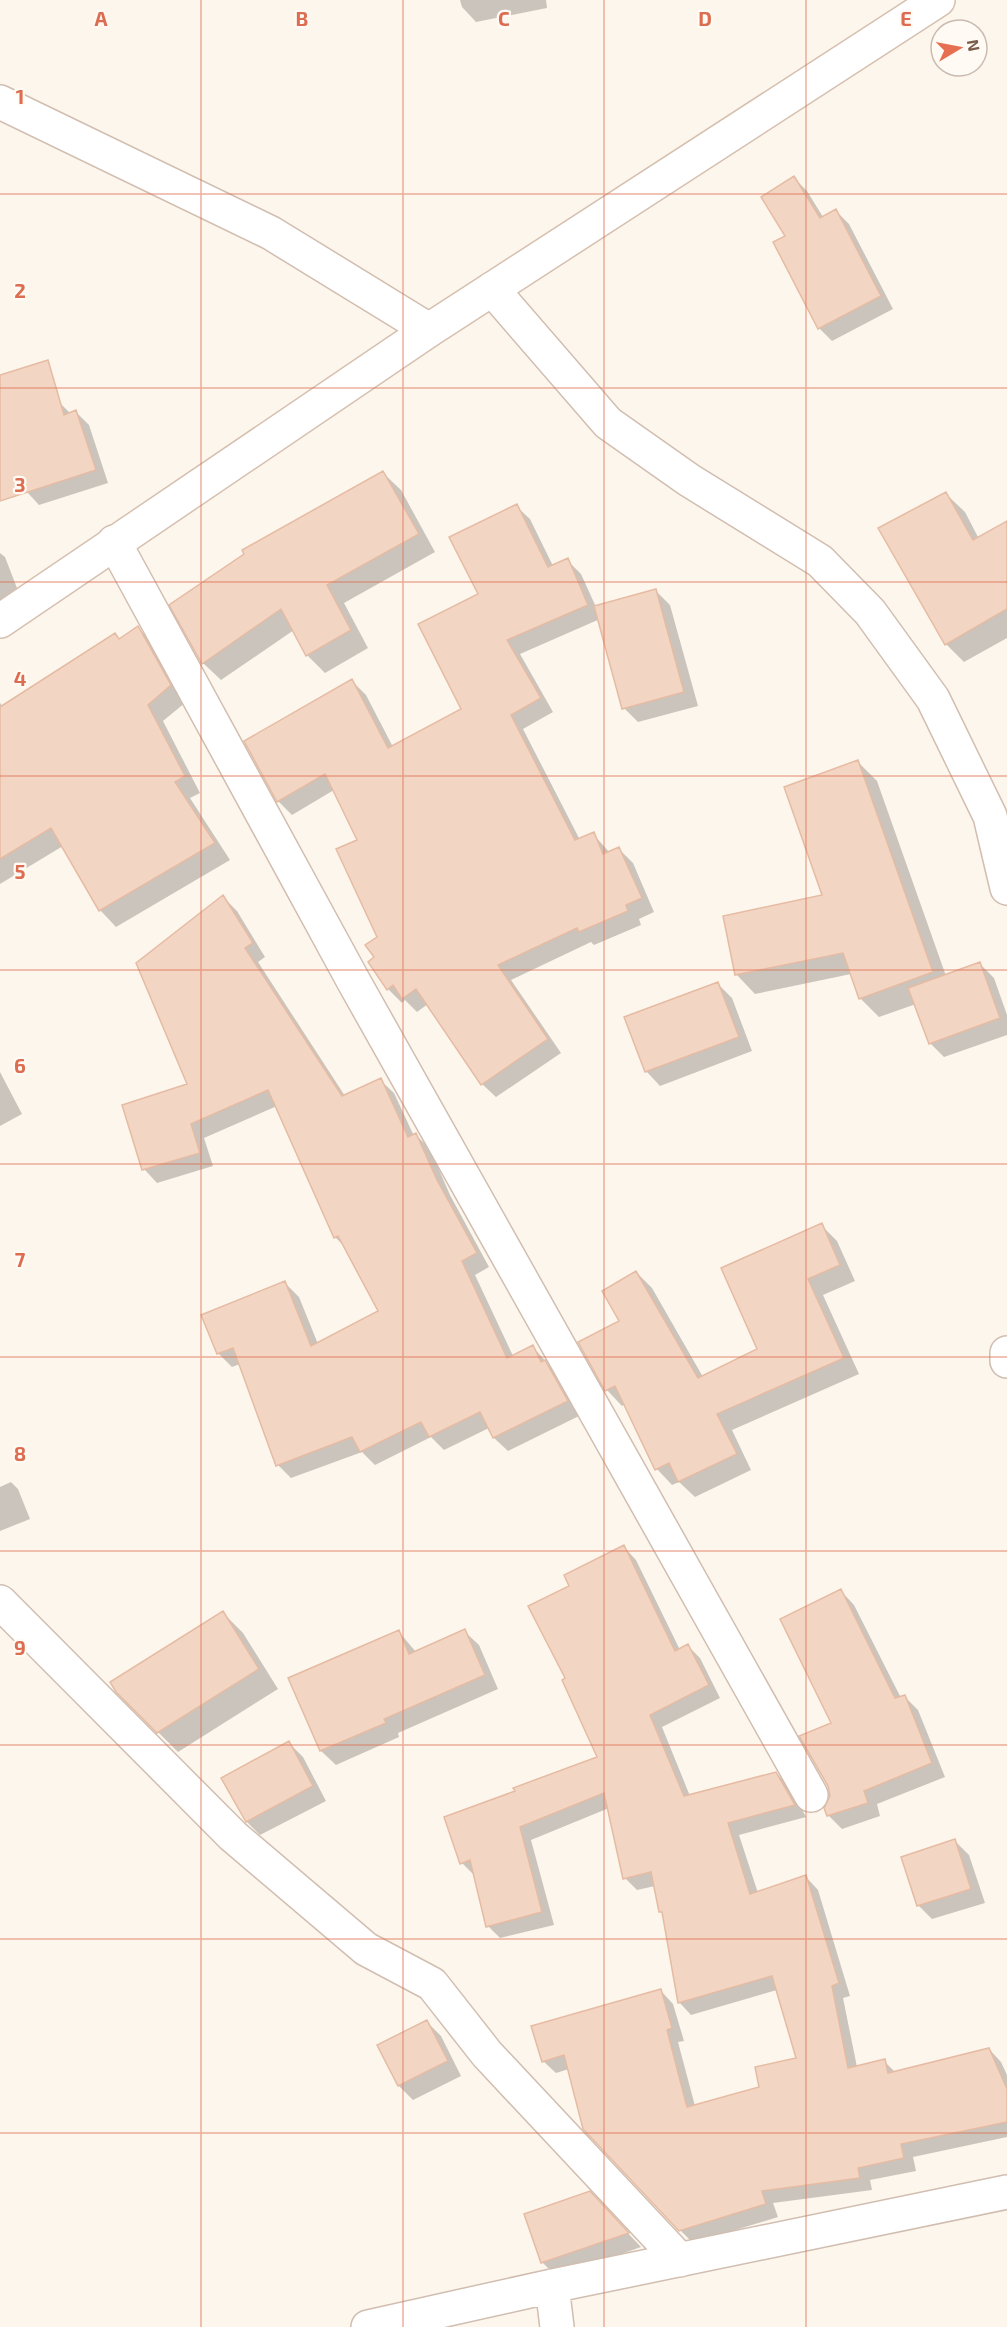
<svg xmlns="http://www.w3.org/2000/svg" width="1007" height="2327" viewBox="0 0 1007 2327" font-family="'Exo 2',sans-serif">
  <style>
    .shadow { fill: #0003 }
    .building { fill: #f3d5c3; stroke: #e6bba3; stroke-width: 1.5 }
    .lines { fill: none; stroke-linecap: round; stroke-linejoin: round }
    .street-casing { stroke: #d1beb0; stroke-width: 36 }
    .secondary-casing { stroke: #d6c0b0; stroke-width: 36 }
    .street { stroke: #fff; stroke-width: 33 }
    .secondary { stroke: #fff; stroke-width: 33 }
    .grid { fill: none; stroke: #dc6d51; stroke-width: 1.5; stroke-opacity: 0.55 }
    .grid-label { font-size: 20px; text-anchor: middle; font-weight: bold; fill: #dc6d51; stroke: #fffaf3; stroke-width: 4.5; stroke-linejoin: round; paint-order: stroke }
  </style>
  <rect width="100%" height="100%" fill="#fdf6ec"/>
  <path class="shadow" d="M460 0H546L547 8 476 22 462 7Z
    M794 178 807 191 823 217 836 211 849 224 893 309 832 341 819 328 787 237Z
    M59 402 71 414 76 412 89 425 108 483 39 505 27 492 0 481V420Z
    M383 473 401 490 435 552 344 603 368 648 325 673 307 655 294 630 221 680 203 663Z
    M946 494 965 512 979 539 1007 523V638L964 662 946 644Z
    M516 506 530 519 553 566 567 560 581 574 596 607 656 591 670 605 698 706 638 722 624 708 600 619 520 654 553 712 523 729 580 840 593 834 610 853 619 849 633 863 654 912 639 919 641 925 594 945 591 942 511 980 561 1053 496 1097 482 1084 428 1004 417 1012 405 1000 402 1003 388 989 376 957 379 937 359 840 334 790 292 815 278 801 352 681 366 695 393 747 463 709 480 595Z
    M0 553 5 557 22 601 0 610Z
    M138 628 154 644 186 702 163 721 200 793 190 798 230 860 116 927 100 910 63 846 0 884V703L3 707Z
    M858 762 877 781 946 976 979 963 994 978 1007 1015V1035L944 1057 930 1043 916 1004 879 1017 860 998 851 974 755 994 736 974 824 896Z
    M223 897 237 911 265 957 258 962 345 1096 380 1080 394 1093 414 1136 416 1135 430 1149 450 1195 489 1267 475 1275 513 1356 532 1346 558 1375 581 1415 508 1451 494 1438 489 1428 444 1450 431 1437 375 1465 362 1452 291 1478 278 1465 240 1364 232 1367 218 1353 285 1283 299 1297 318 1344 380 1312 346 1248 335 1237 277 1106 204 1138 213 1166 157 1183 144 1169 189 1085Z
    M718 984 732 998 752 1051 660 1086 646 1071Z
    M0 1072 22 1114 0 1126Z
    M821 1225 837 1241 855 1281 823 1295 859 1374 732 1430 751 1470 695 1497 679 1482 672 1485 657 1469 625 1404 622 1406 607 1390 621 1322 636 1272 652 1288 703 1377 759 1350Z
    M11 1482 18 1489 30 1519 0 1531V1487Z
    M624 1547 636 1560 680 1650 688 1646 700 1658 720 1698 662 1727 690 1796 776 1773 789 1786 806 1817 739 1835 758 1893 806 1877 818 1890 850 1996 843 1998 857 2067 884 2061 896 2073 989 2049 1001 2062 1007 2075V2137L913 2157 916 2171 870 2180 872 2190 773 2203 778 2217 693 2243 680 2230 569 2069 556 2073 543 2061 661 1991 673 2004 684 2041 678 2042 695 2106 761 2088 798 2059 777 1990 691 2015 679 2002 663 1914 655 1886 637 1890 625 1878 609 1808 531 1840 554 1925 500 1938 488 1926 474 1875 462 1863 517 1792 599 1757 567 1679 571 1586Z
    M841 1591 854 1605 901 1698 904 1696 918 1710 945 1777 877 1804 880 1816 842 1829 828 1815 831 1796Z
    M223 1613 243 1633 278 1689 178 1752 117 1691Z
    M464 1631 479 1645 498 1689 398 1733 399 1737 336 1765 321 1751 290 1679 399 1632 416 1652Z
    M289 1743 303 1757 326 1801 260 1835 246 1821Z
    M955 1841 969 1855 985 1903 932 1919 918 1905Z
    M427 2022 441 2036 461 2076 413 2100 399 2086 379 2046Z
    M604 2208 641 2247 557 2277 542 2262Z"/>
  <path class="building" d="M794 176 820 218 836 209 881 296 818 329 773 242 785 236 761 197Z
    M48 360 64 415 76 410 96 470 0 501V375Z
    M383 471 419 534 327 585 351 630 306 656 281 609 202 664 169 605 244 554 242 550Z
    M946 492 973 540 1007 521V609L945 645 878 528Z
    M517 504 548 567 568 558 588 605 507 640 541 698 511 715 575 840 594 832 603 854 619 847 642 898 626 905 628 911 579 932 577 928 498 965 548 1039 481 1085 416 989 402 999 393 985 387 990 368 962 374 957 365 945 377 937 336 849 357 840 325 774 277 802 244 741 352 679 388 748 461 709 418 624 478 594 449 537Z
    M656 589 684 692 622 709 594 606Z
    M138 626 171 685 148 705 185 776 175 782 215 843 99 911 51 828 0 859V707L115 633 119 639Z
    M858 760 933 972 859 999 843 953 735 975 723 916 822 895 784 787Z
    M223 895 253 943 245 948 342 1096 381 1078 408 1137 416 1133 437 1180 477 1253 462 1261 507 1358 533 1345 541 1362 545 1360 568 1401 493 1438 480 1412 429 1437 421 1422 360 1452 352 1437 276 1466 233 1348 217 1354 201 1315 285 1281 311 1346 378 1311 338 1236 334 1238 268 1090 191 1124 200 1153 142 1170 122 1105 187 1084 136 963Z
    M980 962 1000 1018 929 1044 908 988Z
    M718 982 739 1037 645 1072 624 1017Z
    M822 1223 840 1265 808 1279 844 1358 717 1414 737 1454 678 1482 669 1463 655 1470 615 1386 605 1391 578 1342 619 1321 602 1291 636 1271 698 1378 757 1349 721 1268Z
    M624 1545 675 1651 688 1644 709 1685 650 1715 684 1796 776 1772 795 1805 728 1823 750 1894 806 1875 839 1983 832 1986 848 2068 885 2059 888 2073 989 2048 1007 2089V2122L901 2144 904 2158 858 2168 860 2178 762 2191 766 2204 679 2231 583 2129 564 2055 542 2062 531 2026 661 1989 672 2028 667 2030 687 2107 759 2087 755 2067 796 2058 772 1976 678 2003 662 1912H659L651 1872 623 1879 604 1793 520 1827 542 1912 486 1927 470 1860 460 1864 444 1817 515 1791 513 1788 597 1757 562 1680 565 1678 528 1606 569 1586 564 1575Z
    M841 1589 895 1698 905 1695 932 1763 864 1791 868 1803 827 1816 824 1808 830 1796 828 1786 799 1736 831 1723 780 1619Z
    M223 1611 259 1669 157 1733 116 1692 110 1682Z
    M465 1629 485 1675 384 1719 386 1723 320 1751 288 1678 399 1630 409 1654Z
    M289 1741 313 1786 246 1822 221 1778Z
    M955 1839 971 1889 917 1906 901 1857Z
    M427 2020 448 2061 398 2086 377 2045Z
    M590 2191 629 2233 541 2263 524 2214Z"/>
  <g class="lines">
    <defs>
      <path id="street" d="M0 102 271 233 429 330
        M492 289 608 423 689 480 820 561 870 612 933 699 990 816 1007 888
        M114 542 354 982 811 1795
        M1007 1353V1361
        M0 1602 233 1836 366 1949 432 1984 487 2054 680 2260
        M552 2286 557 2327
        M368 2327 552 2286 1007 2192"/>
      <path id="secondary" d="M0 621 429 330 938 0"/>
    </defs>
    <use href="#street" class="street-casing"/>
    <use href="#secondary" class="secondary-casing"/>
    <use href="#street" class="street"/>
    <use href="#secondary" class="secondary"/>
  </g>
  <path class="grid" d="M201 0V2327M403 0V2327M604 0V2327M806 0V2327M0 194H1007M0 388H1007M0 582H1007M0 776H1007M0 970H1007M0 1164H1007M0 1357H1007M0 1551H1007M0 1745H1007M0 1939H1007M0 2133H1007"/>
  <g class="grid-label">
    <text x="101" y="26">A</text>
    <text x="302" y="26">B</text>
    <text x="504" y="26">C</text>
    <text x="705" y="26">D</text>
    <text x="906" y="26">E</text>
    <text x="20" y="104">1</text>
    <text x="20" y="298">2</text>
    <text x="20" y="492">3</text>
    <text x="20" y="686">4</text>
    <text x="20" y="879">5</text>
    <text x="20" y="1073">6</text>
    <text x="20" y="1267">7</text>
    <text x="20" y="1461">8</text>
    <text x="20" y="1655">9</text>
  </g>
  <g transform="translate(959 48) rotate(80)"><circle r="28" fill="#fffaf3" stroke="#cabbb1" stroke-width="1.5"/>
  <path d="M0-4.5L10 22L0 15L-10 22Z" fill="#e76f51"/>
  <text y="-9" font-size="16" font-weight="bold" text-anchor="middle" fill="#7a5c4d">N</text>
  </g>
</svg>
